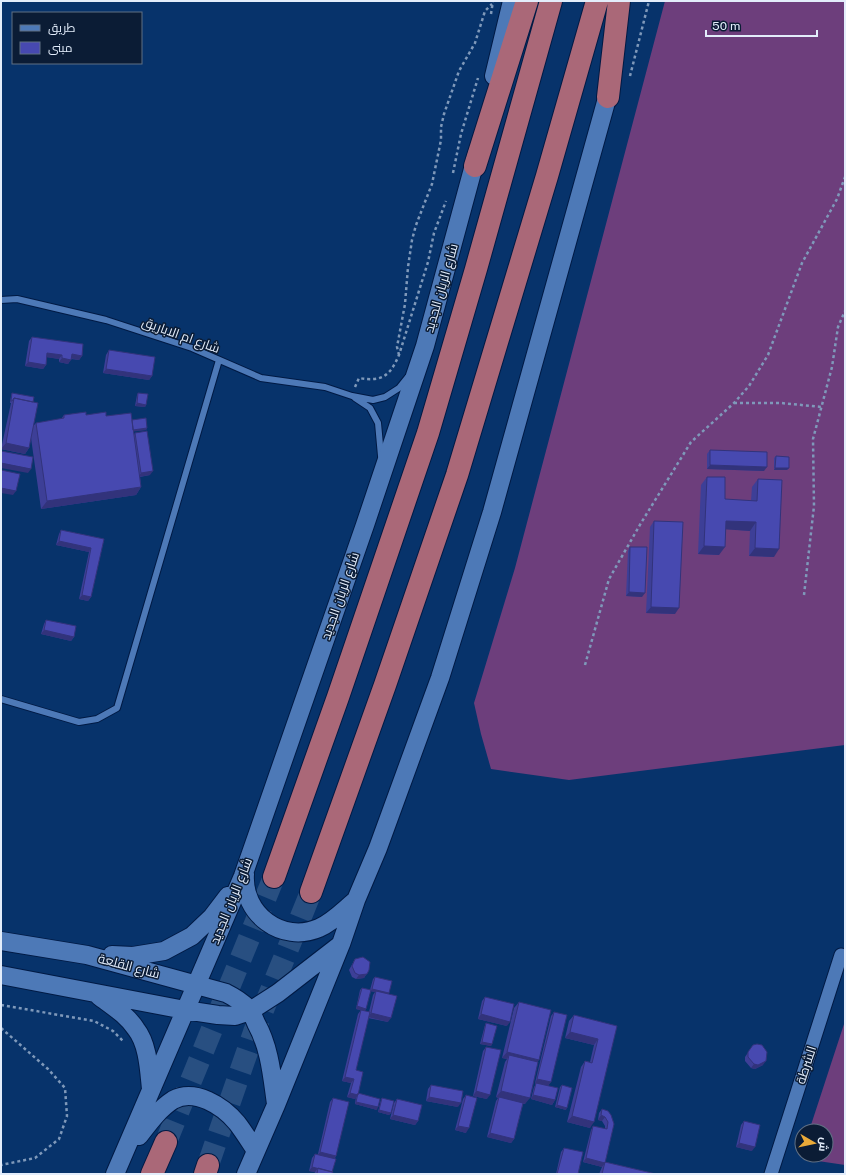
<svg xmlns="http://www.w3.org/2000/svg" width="846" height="1175" viewBox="0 0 846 1175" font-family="'Public Sans',Cairo,sans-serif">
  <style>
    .grass { fill: #6d3e7c }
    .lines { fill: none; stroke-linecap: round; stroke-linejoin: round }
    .trunk-tunnel { stroke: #284f81; stroke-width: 22; stroke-dasharray: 22 11; stroke-linecap: butt }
    .service-casing { stroke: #001a44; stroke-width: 8 }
    .minor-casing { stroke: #001a44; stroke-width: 15 }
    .secondary-casing { stroke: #001a44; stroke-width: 20 }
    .trunk-casing { stroke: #001a44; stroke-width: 24 }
    .path { stroke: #7f99ba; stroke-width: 2.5; stroke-dasharray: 3 3; stroke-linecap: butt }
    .service { stroke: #4d79b7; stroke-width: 6 }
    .minor { stroke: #4d79b7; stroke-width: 13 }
    .secondary { stroke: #4d79b7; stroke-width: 18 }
    .trunk { stroke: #aa6878; stroke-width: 22 }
    .wall { fill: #3d3f97; fill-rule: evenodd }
    .shaded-wall { fill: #32337b }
    .building { fill: #4749b0; stroke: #32337b }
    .labels { text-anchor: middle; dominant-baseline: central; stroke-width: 3; stroke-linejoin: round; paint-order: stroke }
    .street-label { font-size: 13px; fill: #e3edfb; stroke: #0b1c35 }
  </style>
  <rect width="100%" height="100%" fill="#07336b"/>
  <path class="grass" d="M665 1H845V745L569 780 491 769 481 734 474 703 515 568Z
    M845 1021V1165L818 1161 817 1155H826V1131H812L811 1125Z"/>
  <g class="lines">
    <path class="trunk-tunnel" d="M166 1142 274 877
      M208 1165 254 1032 311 892"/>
    <defs>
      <path id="service" d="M1 300 17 299 106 320 192 348 261 378 325 387 352 396 373 400 385 397 399 388 407 378
        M355 398 370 408 378 423 381 456
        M1 699 79 722 97 719 117 708 219 360"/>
      <path id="minor" d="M771 1174 841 955"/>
      <path id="secondary" d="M494 76 512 1
        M245 874C242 914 282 944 319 928 333 922 345 909 356 900
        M1 941 87 955 226 993C234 997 242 1002 249 1009 252 1013 254 1018 256 1023 270 1048 272 1076 276 1104
        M112 955 133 956 164 951 192 936 212 917 228 896
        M1 975 185 1010 218 1015 235 1016 250 1011 278 993 340 945
        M99 996C112 1006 127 1015 136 1029 148 1044 149 1070 151 1089
        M139 1136C149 1123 159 1109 173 1100 195 1088 223 1106 237 1123 244 1132 250 1142 256 1151
        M115 1174 243 876 365 525 425 346 477 154
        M246 1174 276 1105 341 944 356 900 378 848 440 678 492 512 611 84"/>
      <path id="trunk" d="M608 97 619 1
        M475 166 527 1
        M274 877 338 697 428 433 476 269 551 1
        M311 892 385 685 457 475 547 176 597 1
        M152 1174 166 1142
        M205 1174 208 1165"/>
    </defs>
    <use href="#service" class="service-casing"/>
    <use href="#minor" class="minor-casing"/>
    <use href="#secondary" class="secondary-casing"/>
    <use href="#trunk" class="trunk-casing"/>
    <path class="path" d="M491 14 493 1
      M630 76 649 1
      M453 173 461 134 478 78
      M399 355 397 347 405 304 408 267 412 240 416 225 432 184 441 140V127L444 114 459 71 475 43 485 11 492 4
      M355 387 359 378C382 382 390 376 399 355L428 262 434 233 446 201
      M734 403H781L822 407
      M804 595 814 506 813 439 832 367 838 327 845 311
      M585 665 609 579 641 523 691 442 734 403 749 386 768 355 802 263 837 199 845 177
      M1 1005 94 1021 113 1031 123 1041
      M1 1028 48 1069 65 1088 67 1116 59 1139 35 1158 1 1165"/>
    <use href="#service" class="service"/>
    <use href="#minor" class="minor"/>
    <use href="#secondary" class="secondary"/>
    <use href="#trunk" class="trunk"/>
  </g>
  <path class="wall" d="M32 337 82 356 79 360 71 359 68 364 59 362V359L47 357 46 365 43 369 25 366 29 341Z
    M109 350 152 376 149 380 103 373 106 355Z
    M12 393 33 402V426L36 423 61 419 64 415H86L106 416 132 420 147 428 146 430 133 431 134 435 135 433 150 475 140 477 141 487 136 495 41 509 31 438 29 448 25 454 1 449 11 403H10L11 396Z
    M138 393 146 405 145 407 135 406 137 395Z
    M710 450 764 471 707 469V454Z
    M776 456 789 468 787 470H774V458Z
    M707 477 725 499 751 501 752 487 758 479 774 557 749 556 750 531 726 529 719 555 698 554 701 485Z
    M654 521 675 614 646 613 650 527Z
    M61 530 104 539 91 597 88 601 79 599 89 552 56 545 59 534Z
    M630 547 642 597 626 596 628 551Z
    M46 620 74 637 71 641 41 634 44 624Z
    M355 959 369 970 364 978 356 979 352 977 349 970Z
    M375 977 389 993 388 994V1022L368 1018 356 1070 358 1094 377 1110 355 1104 356 1096 355 1099 347 1097 351 1083 342 1081 358 1014 361 1010 365 1011 356 1009 360 990 362 988 370 990 373 979ZM370 991 375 992 373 995 369 1012 365 1011Z
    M485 997 507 1026 478 1019 482 1001Z
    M519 1002 537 1062 525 1104H523L514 1139 511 1143 487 1137 496 1101 498 1098 496 1097 505 1062 507 1059 502 1058 514 1008Z
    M554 1012 551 1082 548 1085 555 1100 552 1105 531 1099 534 1087 536 1084 535 1083 551 1016Z
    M574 1015 617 1026 590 1128 567 1122 581 1067 585 1061 590 1062 594 1045 565 1038 569 1021Z
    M486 1023 492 1044 491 1046 480 1044 485 1025Z
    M753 1045 763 1065 755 1069 751 1068 745 1061V1057Z
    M486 1047 487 1099 473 1096 483 1051Z
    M431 1085 458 1107 426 1101 428 1089Z
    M562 1085 566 1110 555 1107 560 1087Z
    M466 1095V1133L455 1130 463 1099Z
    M333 1098 336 1156 335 1158 332 1174H314L315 1172 309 1171 312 1158 315 1154H318L330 1102Z
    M382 1098 391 1113 389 1115 378 1112 381 1100Z
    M397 1099 418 1121 415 1125 390 1119 394 1103Z
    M602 1109 611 1115 605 1162 656 1174H599L602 1167 583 1162 591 1130 593 1126 605 1129V1126L602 1121 598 1120 599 1113Z
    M744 1121 752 1151 736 1147 741 1125Z
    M564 1148 578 1174H556L561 1152Z"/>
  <path class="shaded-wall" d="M47 353 62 355 59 359 45 357Z
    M72 354 82 356 79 360 69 358Z
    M62 358 71 360 68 364 59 362Z
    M28 362 46 365 43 369 25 366Z
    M106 369 152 376 149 380 103 373Z
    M137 403 146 405 145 407 135 406Z
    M147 428 146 430 130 432 132 430Z
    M6 443 29 448 25 454 1 449Z
    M1 463 31 469 28 473 1 468Z
    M710 465 767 467 764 471 707 469Z
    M775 468H789L787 470H774Z
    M153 471 150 475 138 477 141 473Z
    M141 487 136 495 41 509 47 501Z
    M1 488 16 491 13 495 1 493Z
    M726 521 756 522 750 531 721 529Z
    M59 541 91 548 89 552 56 545Z
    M704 546 725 547 719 555 698 554Z
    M755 548 779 549 774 557 749 556Z
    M629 592 645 593 642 597 626 596Z
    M82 595 91 597 88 601 79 599Z
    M651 607 679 608 675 614 646 613Z
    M44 630 74 637 71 641 41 634Z
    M369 970 364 978 356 979 359 975Z
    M372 989 389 993 388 995 370 991Z
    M357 1006 366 1009 365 1011 356 1009Z
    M371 1013 391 1018 388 1022 368 1017Z
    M481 1014 510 1022 507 1026 478 1019Z
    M570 1032 598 1039 594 1045 565 1038Z
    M482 1042 492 1044 491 1046 480 1044Z
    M507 1052 539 1060 535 1066 509 1055 507 1059 502 1058Z
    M766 1061 763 1065 755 1069 751 1068 754 1064Z
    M345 1077 354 1079 351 1083 342 1081Z
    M537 1079 551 1082 548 1086 535 1083Z
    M476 1091 490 1095 487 1099 473 1096Z
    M501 1091 530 1098 525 1104 496 1097Z
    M350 1093 358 1095 355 1099 347 1097Z
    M533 1095 555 1100 552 1105 531 1099Z
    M429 1097 461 1103 458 1107 426 1101Z
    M356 1102 378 1107 377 1110 355 1104Z
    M557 1105 567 1108 566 1110 555 1107Z
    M379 1110 391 1113 389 1115 378 1112Z
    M393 1115 418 1121 415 1125 390 1119Z
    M601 1115 605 1117 602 1121 598 1120Z
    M572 1116 594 1122 590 1128 567 1122Z
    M458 1126 469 1128 466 1133 455 1130Z
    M490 1133 514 1139 511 1143 487 1137Z
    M739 1143 755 1147 752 1151 736 1147Z
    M320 1152 336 1156 333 1160 317 1156Z
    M586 1158 605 1163 602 1167 583 1162Z
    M312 1167 332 1172 318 1168 315 1172 309 1171Z"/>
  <path class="building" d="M32 337 83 344 82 356 72 354 71 360 62 358V355L47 353 46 365 28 362Z
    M109 350 155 357 152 376 106 369Z
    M12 393 34 397 33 402 14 398 12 401H11Z
    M138 393 148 394 146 405 137 403Z
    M14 398 38 403 29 448 6 443Z
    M86 412V415L106 412V416L131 413 141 487 47 501 36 423 64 418V415Z
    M146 418 147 428 133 430 132 420Z
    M147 431 153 471 141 473 135 433Z
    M710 450 767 452V467L710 465Z
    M1 451 33 457 31 469 1 463Z
    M776 456 789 457V468H775Z
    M1 470 20 474 16 491 1 488Z
    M707 477H725V499L757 501 758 479 782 480 779 549 755 548 756 522 726 521 725 547 704 546Z
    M654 521 683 522 679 608 651 607Z
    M61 530 104 539 91 597 82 595 91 548 59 541Z
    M630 547H647L645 593 629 592Z
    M46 620 76 626 74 637 44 630Z
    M363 957 370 962 369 970 367 974 359 975 355 973 352 966 355 959Z
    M375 977 392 981 389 993 372 989Z
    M362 988 371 990 366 1009 357 1006Z
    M376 991 397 996 391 1018 371 1013Z
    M485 997 514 1004 510 1022 481 1014Z
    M519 1002 551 1010 539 1060 507 1052Z
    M361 1010 370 1012 356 1070 363 1072 358 1095 350 1093 354 1079 345 1077Z
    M554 1012 567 1015 551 1082 537 1079Z
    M574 1015 617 1026 594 1122 572 1116 585 1061 592 1063 598 1039 570 1032Z
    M486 1023 497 1026 492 1044 482 1042Z
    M757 1044 762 1045 767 1052 766 1061 758 1065 754 1064 748 1057V1052L753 1045Z
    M486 1047 501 1050 490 1095 476 1091Z
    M509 1055 538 1062 530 1098 501 1091Z
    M536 1083 558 1088 555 1100 533 1095Z
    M431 1085 463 1091 461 1103 429 1097Z
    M562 1085 572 1088 567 1108 557 1105Z
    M358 1093 380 1099 378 1107 356 1102Z
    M466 1095 477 1098 469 1128 458 1126Z
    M499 1097 523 1103 514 1139 490 1133Z
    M333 1098 349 1102 336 1156 320 1152Z
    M382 1098 394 1101 391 1113 379 1110Z
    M397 1099 422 1105 418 1121 393 1115Z
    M602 1109 608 1111 611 1115 614 1124 605 1163 586 1158 593 1126 607 1129 608 1122 605 1117 601 1115Z
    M744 1121 760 1125 755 1147 739 1143Z
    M564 1148 583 1152 578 1174H557Z
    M315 1154 336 1159 332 1172 312 1167Z
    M605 1162 656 1174H602Z
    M318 1168 333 1172 332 1174H317Z"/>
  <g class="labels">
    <g class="street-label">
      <text transform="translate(441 288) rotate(-74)">شارع الريان الجديد</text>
      <text transform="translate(181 335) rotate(20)">شارع ام الاباريق</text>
      <text transform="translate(340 596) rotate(-71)">شارع الريان الجديد</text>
      <text transform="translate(231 901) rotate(-68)">شارع الريان الجديد</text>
      <text transform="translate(129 966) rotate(15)">شارع القلعة</text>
      <text transform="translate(806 1065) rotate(-72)">الشرطة</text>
    </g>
  </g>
  <rect width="846" height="1175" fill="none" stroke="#e3edfb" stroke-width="4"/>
  <rect x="12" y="12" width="130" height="52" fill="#0b1c35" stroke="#617084"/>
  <rect x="20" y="25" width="20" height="6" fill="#4d79b7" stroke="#617084"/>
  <text x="48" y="32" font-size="12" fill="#e3edfb">طريق</text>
  <rect x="20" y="42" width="20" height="12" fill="#4749b0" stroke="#617084"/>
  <text x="48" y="52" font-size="12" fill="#e3edfb">مبنى</text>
  <g transform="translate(814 1143) rotate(99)"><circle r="19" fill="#0b1c35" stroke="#617084"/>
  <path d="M0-3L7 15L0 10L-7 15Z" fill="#eaaa39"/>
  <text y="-6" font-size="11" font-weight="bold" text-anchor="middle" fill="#e3edfb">ش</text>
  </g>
  <path d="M706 30v6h111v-6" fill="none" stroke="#e3edfb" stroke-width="2"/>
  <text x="712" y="30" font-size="12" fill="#e3edfb" stroke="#0b1c35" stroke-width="3" paint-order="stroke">50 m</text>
</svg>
